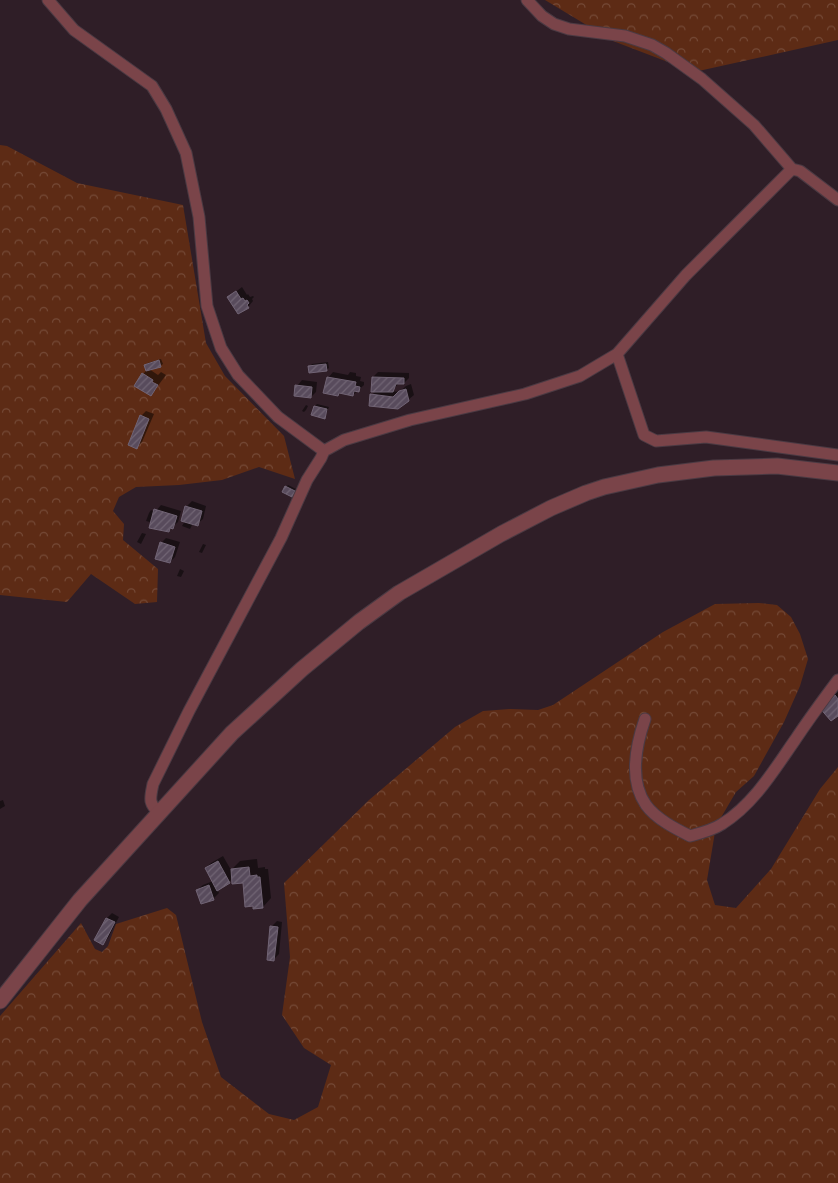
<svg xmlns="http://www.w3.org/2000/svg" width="838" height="1183" viewBox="0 0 838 1183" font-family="Lato,sans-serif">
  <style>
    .forest { fill: url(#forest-crowns) }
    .shadow { fill: #0007 }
    .building { fill: url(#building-hatch); stroke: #716475 }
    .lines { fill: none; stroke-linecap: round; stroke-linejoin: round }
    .minor-casing { stroke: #4b3a43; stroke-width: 13 }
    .tertiary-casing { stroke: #4b3a43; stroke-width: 17 }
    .minor { stroke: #7a4449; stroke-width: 11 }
    .tertiary { stroke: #7a4449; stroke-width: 15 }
  </style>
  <defs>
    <pattern id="forest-crowns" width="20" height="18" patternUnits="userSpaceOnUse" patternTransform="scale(1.25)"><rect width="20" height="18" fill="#5d2b15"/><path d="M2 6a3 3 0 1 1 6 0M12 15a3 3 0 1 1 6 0" fill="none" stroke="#754a37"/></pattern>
    <pattern id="building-hatch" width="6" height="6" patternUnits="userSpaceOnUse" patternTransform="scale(1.25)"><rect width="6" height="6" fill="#584b5c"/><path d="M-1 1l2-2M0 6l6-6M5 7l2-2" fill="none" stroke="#716574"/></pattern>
  </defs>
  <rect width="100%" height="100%" fill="#2f1e27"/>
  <path class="forest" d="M545 0H838V40L694 72 613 41Z
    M0 145 7 146 77 183 183 205 206 343 225 376 284 436 295 479 259 467 222 480 179 485 136 487 119 497 113 511 124 524 123 540 158 569 157 602 135 604 91 574 67 602 0 595Z
    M759 603 777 605 791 617 800 634 808 659 800 686 784 722 754 776 736 792 716 826 707 880 715 905 736 908 771 869 820 789 838 767V1183H0V1016L81 923 95 949 102 952 108 946 116 924 167 908 176 915 202 1022 221 1077 269 1114 294 1120 318 1107 331 1065 304 1048 282 1015 290 957 284 883 369 800 455 727 483 711 510 709 538 710 553 705 663 632 715 604Z"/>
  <path class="shadow" d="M242 287 247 295 248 294 250 297 253 296 254 297 252 299 253 301 248 307 229 297Z
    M161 359 163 364 160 366 149 369 158 375 161 372 166 375 151 395 143 374 147 370 145 365 148 363Z
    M328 362 329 368 326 370 310 366 312 364Z
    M333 372 348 375 350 372 356 373V376L361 377 360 381 364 382V385L353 395 341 392 338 395 328 378Z
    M378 372 409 373V378L404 383H399L392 391 399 392 406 386 411 384 414 395 408 400 372 395 376 391 373 377Z
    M302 380 317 382 316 392 311 397 297 386Z
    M317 404 329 407 324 418 315 406Z
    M306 405 308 406 306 410 304 412 302 411Z
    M146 411 154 414 142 442 137 447 141 416Z
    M288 485 296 489 294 493 286 487Z
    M192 501 206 506 203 519 197 524 193 523 190 529 182 526 185 521 186 507Z
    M161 505 181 511 178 522 169 530 153 519 150 522 146 521 149 513 151 510 155 512Z
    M142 533 146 534 141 544 137 542Z
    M166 538 180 542 175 557 170 562 161 543Z
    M203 544 206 545 202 553 199 552Z
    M180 569 184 571 181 577 177 576Z
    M838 692V714L825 701Z
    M3 800 5 806 0 809V801Z
    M223 856 231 870 240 861 257 859 258 868 265 867V869H268L271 898 263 907 244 881 233 879 217 889 219 893 213 899 197 890 203 885 213 881 206 868 211 863Z
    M112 913 119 917 108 938 103 943 96 940 107 918Z
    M277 921 282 922 279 954 274 959 272 926Z"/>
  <path class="building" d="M236 291 241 299 243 298 245 301 247 300 249 303 247 305 249 308 238 314 227 297Z
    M159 360 161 367 146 371 144 365Z
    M326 364 327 371 309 373 308 366Z
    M142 373 153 380 152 382 158 385 151 396 134 386Z
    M327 377 356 382 355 386 360 387 359 392 354 391 353 396 339 393 338 396 323 393Z
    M372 377 404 378V384H396L393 392H371Z
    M295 385 312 387 311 398 294 396Z
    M406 389 409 401 398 409 369 406 370 394 393 397 399 391Z
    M314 406 327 409 325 419 311 415Z
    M140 415 149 419 137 449 128 445Z
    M285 486 295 491 292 497 282 492Z
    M185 506 202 511 198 526 181 521Z
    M154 509 177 516 173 529 170 528 169 532 149 528Z
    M160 542 175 547 170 563 155 559Z
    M835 695 838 699V716L831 721 818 706Z
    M218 861 230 883 217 891 205 868Z
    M249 867 250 876 257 875V877H260L263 908 253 909V906L245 907 243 883 232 884 231 869Z
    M209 885 214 900 201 904 196 890Z
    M106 918 115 922 103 945 94 940Z
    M270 926 278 927 274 961 267 960Z"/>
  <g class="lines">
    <defs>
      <path id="minor" d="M48 0 74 30 152 86 166 109 186 153 199 217 207 306 221 348 238 375 278 417 324 451
        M527 0 542 16 554 24 569 29 625 36 652 45 666 53 702 79 754 125 792 169 800 171 838 200
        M617 354 644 435 656 441 706 437 838 455
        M645 719C636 745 629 781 646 805 656 819 676 829 690 836 701 833 713 830 722 824 754 804 774 770 795 740 809 719 823 700 838 680
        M160 814C148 803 150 799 153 784L189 711 281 538 307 480 321 458 324 451 344 440 410 420 525 394 580 376 617 354 686 275 792 169"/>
      <path id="tertiary" d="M0 1001 80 900 232 733 302 669 359 622 399 593 501 534 551 508 586 493 604 487 658 475 714 468 777 466 838 473"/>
    </defs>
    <use href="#minor" class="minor-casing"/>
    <use href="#tertiary" class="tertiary-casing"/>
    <use href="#minor" class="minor"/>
    <use href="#tertiary" class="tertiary"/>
  </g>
</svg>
